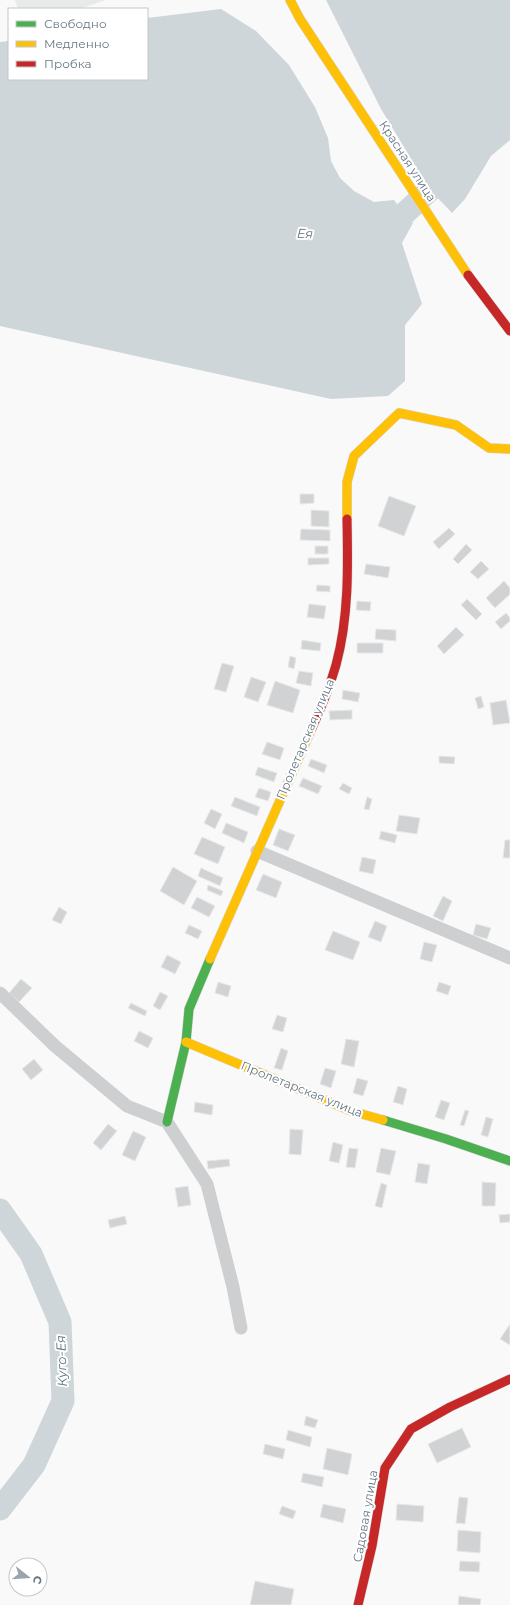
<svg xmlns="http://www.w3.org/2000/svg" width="510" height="1605" viewBox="0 0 510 1605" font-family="Montserrat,sans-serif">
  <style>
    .built { fill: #e8e9e9 }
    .water { fill: #ced6d9 }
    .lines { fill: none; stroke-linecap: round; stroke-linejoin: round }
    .river { stroke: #ced6d9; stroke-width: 23 }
    .building { fill: #d0d2d3; stroke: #e8e8e8 }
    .fast-casing { stroke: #d5d6d7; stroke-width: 10 }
    .slow-casing { stroke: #d5d6d7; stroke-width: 10 }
    .jam-casing { stroke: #d5d6d7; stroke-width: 10 }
    .street { stroke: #cecfd0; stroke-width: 13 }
    .fast { stroke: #4caf50; stroke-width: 9 }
    .slow { stroke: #ffc107; stroke-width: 9 }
    .jam { stroke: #c62828; stroke-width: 9 }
    .labels { text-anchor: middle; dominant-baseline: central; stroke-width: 4; stroke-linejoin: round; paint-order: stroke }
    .street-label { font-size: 12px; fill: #657683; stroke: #fff }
    .water-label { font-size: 13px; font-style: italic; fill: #60757c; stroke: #fff }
  </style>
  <rect width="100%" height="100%" fill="#f9f9f9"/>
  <path class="built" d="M15 0H106L79 9H18Z"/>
  <path class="water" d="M326 0H510V140L491 156 465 199 452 213 430 190 381 109Z
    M221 9 256 31 289 65 315 107 328 138 331 161 340 178 354 191 374 202 394 200 404 214 413 223 402 243 422 304 405 325V381L388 396 331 399 0 326V42L9 41V79H147V18Z"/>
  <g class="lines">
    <path class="river" d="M382 235H386L404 214 448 173 450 168
      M0 1210 31 1254 60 1322 63 1401 34 1465 0 1509"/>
  </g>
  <path class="building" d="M300 494H314V503L300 504Z
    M389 496 416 506 404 536 378 526Z
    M311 510 329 511V527L311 526Z
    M449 528 455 534 439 549 433 542Z
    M301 529 330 530V541L300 540Z
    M466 544 472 550 458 564 453 559Z
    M315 546H328V554H315Z
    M308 558H329V564L308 565Z
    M481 561 489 569 478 579 470 572Z
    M366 564 390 567 388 578 364 574Z
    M504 581 510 588V594L495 608 486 598Z
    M317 585 330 586V592L316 591Z
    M467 599 482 614 476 620 461 605Z
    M357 601 371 602 370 611 356 610Z
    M309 604 326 606 324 619 307 617Z
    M506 613 510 618V621L501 629 495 622Z
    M456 627 464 635 444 654 437 646Z
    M376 629 396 630V641L375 639Z
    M302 640 321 643 320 651 301 649Z
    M357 643H383V653H357Z
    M290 656 296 658 294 669 288 667Z
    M222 663 234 666 226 692 214 689Z
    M299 671 313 673 311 686 296 683Z
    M251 677 266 682 258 702 244 697Z
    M275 681 300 690 293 713 267 705Z
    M343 690 360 693 358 702 342 699Z
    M481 696 484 707 478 709 475 698Z
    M506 700 510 723 493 725 490 703Z
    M352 710V719L330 720 329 711Z
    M267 742 284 748 280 760 262 754Z
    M439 756 455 757 454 764 439 763Z
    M311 759 327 765 324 773 308 766Z
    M258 767 277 773 274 782 255 775Z
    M303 778 322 786 318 794 299 786Z
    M343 783 352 788 349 794 339 789Z
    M259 788 271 792 268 801 255 797Z
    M235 797 260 807 257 816 231 806Z
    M367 797 372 799 369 810 364 809Z
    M211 809 222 814 215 829 204 823Z
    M399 815 420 818 417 834 396 831Z
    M226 823 248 832 244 843 222 833Z
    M279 829 295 835 288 851 273 845Z
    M381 831 397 835 395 843 379 839Z
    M202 837 225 847 218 864 194 854Z
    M505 840H510V858H503Z
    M362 857 376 860 373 874 359 871Z
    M173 867 197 881 184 905 160 891Z
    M201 868 223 878 220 886 198 876Z
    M263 874 282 882 276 898 256 890Z
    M208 885 223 891 221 896 207 890Z
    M443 896 452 901 443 921 433 916Z
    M197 897 215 906 209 917 191 908Z
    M59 907 67 912 61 924 52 920Z
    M375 921 387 926 381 942 368 937Z
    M476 924 491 928 487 939 473 935Z
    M189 925 202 931 198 939 185 933Z
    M333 931 360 942 353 960 325 950Z
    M424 942 437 945 432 962 420 959Z
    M167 955 181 962 175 974 161 967Z
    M21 979 32 988 19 1002 9 993Z
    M218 982 231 986 228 997 215 993Z
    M439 982 451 986 448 995 436 991Z
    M160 992 168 996 160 1010 153 1006Z
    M131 1003 147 1011 145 1016 128 1008Z
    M277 1015 287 1018 283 1032 272 1029Z
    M139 1031 153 1038 148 1048 134 1041Z
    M346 1039 359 1041 354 1067 341 1064Z
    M281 1048 288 1051 282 1070 274 1068Z
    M34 1059 43 1070 31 1080 22 1069Z
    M325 1068 336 1071 331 1088 320 1084Z
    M357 1078 368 1081 363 1096 353 1093Z
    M398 1086 407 1089 403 1105 393 1102Z
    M441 1100 450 1103 444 1120 435 1117Z
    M195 1102 213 1105 212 1115 194 1112Z
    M465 1110 469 1111 464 1126 460 1125Z
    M486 1117 493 1119 488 1137 481 1135Z
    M108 1124 117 1131 101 1150 93 1143Z
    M290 1129 303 1130 301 1155 289 1154Z
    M133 1131 146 1137 135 1161 122 1155Z
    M333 1142 343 1145 339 1163 329 1161Z
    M349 1148 358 1149 355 1168 346 1167Z
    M381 1148 396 1151 390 1175 376 1172Z
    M229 1159 230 1166 208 1169 207 1161Z
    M418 1163 430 1165 427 1184 415 1182Z
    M482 1182 496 1183 495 1206H482Z
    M381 1183 387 1185 382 1208 375 1206Z
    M188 1186 191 1205 178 1207 175 1188Z
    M510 1214V1222L500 1223 499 1215Z
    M125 1216 127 1224 110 1228 108 1220Z
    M510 1324V1345L500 1339Z
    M306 1416 318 1420 315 1428 304 1425Z
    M462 1428 471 1447 437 1463 428 1444Z
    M288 1430 312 1437 310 1447 286 1440Z
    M265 1444 285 1449 283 1459 263 1454Z
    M327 1448 352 1454 348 1475 323 1469Z
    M303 1473 324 1477 322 1487 301 1482Z
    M459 1497 468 1498 465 1524 456 1523Z
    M323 1504 346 1509 343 1523 320 1517Z
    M397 1504 424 1506 423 1522 396 1520Z
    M282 1506 296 1511 293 1519 279 1514Z
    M458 1530 481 1532 480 1553 457 1551Z
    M460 1561 480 1562 479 1572 459 1571Z
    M255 1581 294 1589 291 1605H250Z
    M459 1596 481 1599 480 1605H458Z"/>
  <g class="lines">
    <defs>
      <path id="fast" d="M383 1120 446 1139 510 1161
        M167 1122 186 1042 189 1009 210 959"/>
      <path id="slow" d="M290 0 300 19 468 275
        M347 519V482L354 456 399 413 456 425 489 448 510 449
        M210 959 312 728
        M186 1042 351 1111 383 1120"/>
      <path id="jam" d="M468 275 510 331
        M312 728C321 708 330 686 336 665 349 617 348 567 347 519
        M358 1605 372 1546 385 1468 411 1429 450 1407 510 1379"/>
    </defs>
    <use href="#fast" class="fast-casing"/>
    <use href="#slow" class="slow-casing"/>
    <use href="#jam" class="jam-casing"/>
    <path class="street" d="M257 851 510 958
      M0 993 55 1046 127 1106 167 1122 207 1184 233 1287 241 1328"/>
    <use href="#fast" class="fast"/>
    <use href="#slow" class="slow"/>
    <use href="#jam" class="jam"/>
  </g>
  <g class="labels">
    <g class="street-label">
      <text transform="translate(408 161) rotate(57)">Красная улица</text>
      <text transform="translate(305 739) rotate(-67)">Пролетарская улица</text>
      <text transform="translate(302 1089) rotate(22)">Пролетарская улица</text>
      <text transform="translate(365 1516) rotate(-80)">Садовая улица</text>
    </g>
    <g class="water-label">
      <text transform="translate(305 233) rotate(2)">Ея</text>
      <text transform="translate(61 1361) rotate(-92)">Куго-Ея</text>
    </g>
  </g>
  <rect x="8" y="8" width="140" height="72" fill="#ffffff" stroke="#c1c8cd"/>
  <rect x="16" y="21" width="20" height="6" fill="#4caf50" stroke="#c1c8cd"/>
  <text x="44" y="28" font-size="12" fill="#657683">Свободно</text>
  <rect x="16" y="41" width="20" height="6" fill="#ffc107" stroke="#c1c8cd"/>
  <text x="44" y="48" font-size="12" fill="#657683">Медленно</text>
  <rect x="16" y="61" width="20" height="6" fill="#c62828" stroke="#c1c8cd"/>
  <text x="44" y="68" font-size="12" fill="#657683">Пробка</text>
  <g transform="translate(28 1577) rotate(107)"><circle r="19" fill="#ffffff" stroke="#c1c8cd"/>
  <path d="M0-3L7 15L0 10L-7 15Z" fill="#99a4ac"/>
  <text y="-6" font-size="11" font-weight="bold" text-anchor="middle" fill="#657683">С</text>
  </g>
</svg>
